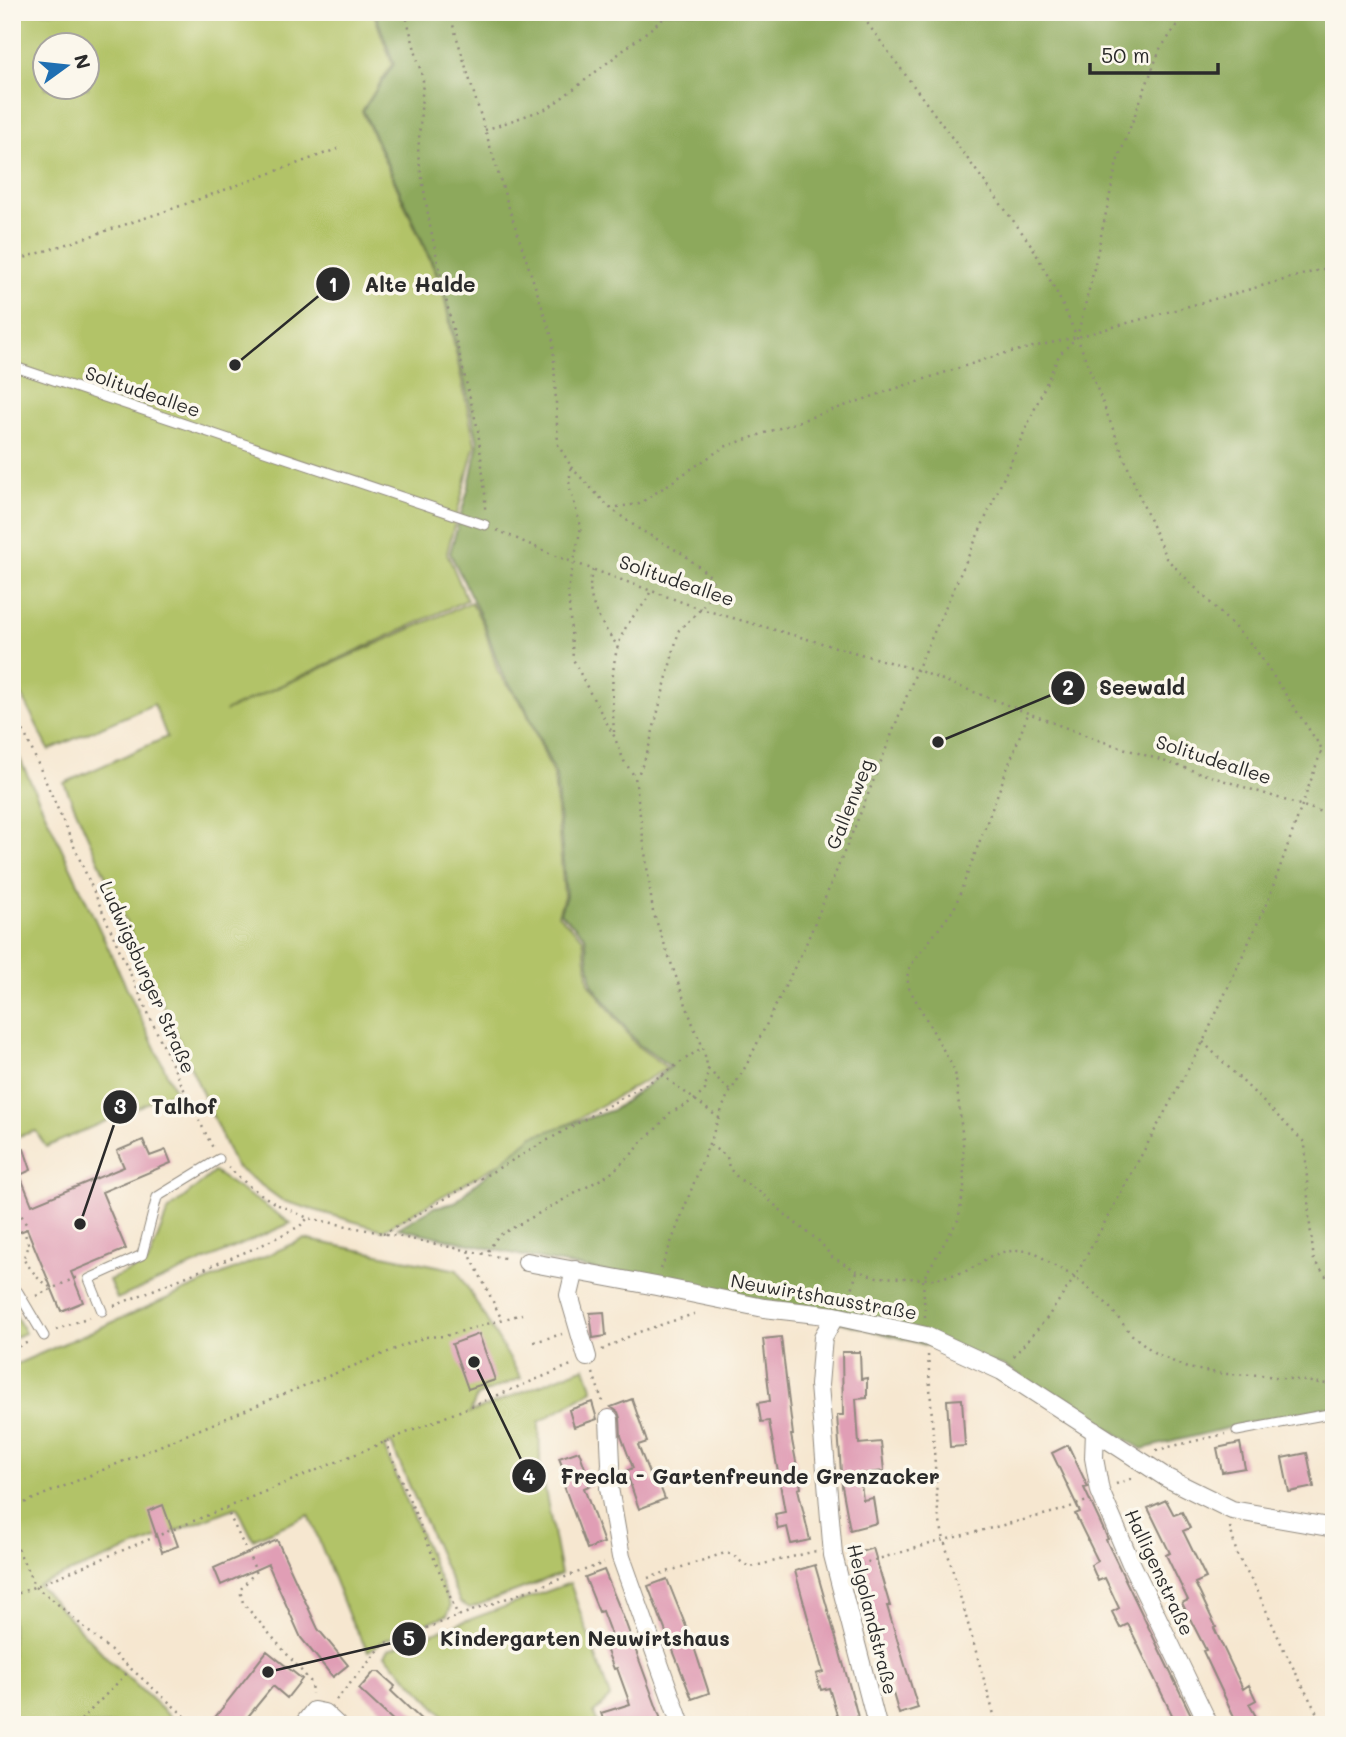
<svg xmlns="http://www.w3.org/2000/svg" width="1346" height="1737" viewBox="0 0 1346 1737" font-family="Mali,sans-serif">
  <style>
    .green { fill: #b2c367; stroke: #6e7749; stroke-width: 2; fill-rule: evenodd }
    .forest { fill: #8da95c; stroke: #5c6a44; stroke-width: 2 }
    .building { fill: #e09eb5 }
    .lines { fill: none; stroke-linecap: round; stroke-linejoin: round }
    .lane-casing { stroke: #90897e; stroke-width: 11 }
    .street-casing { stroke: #90897e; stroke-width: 20 }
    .path { stroke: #90897e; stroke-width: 2.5; stroke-dasharray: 2 5; stroke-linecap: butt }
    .lane { stroke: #fff; stroke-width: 9 }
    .street { stroke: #fff; stroke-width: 18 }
    .labels { text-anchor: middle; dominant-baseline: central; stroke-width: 7; stroke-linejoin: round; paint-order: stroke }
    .street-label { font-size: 19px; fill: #2b2b2b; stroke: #fbf7ec }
    .leader { fill: none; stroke: #2b2b2b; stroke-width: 2.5 }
    .callout-dot { fill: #2b2b2b; stroke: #fbf7ec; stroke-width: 2.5 }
    .mark-label { font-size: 21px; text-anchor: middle; font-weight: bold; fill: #fff }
    .callout-label { font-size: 21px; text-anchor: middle; font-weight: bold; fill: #2b2b2b; stroke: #fbf7ec; stroke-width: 7; stroke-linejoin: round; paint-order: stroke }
  </style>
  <rect width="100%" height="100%" fill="#fbf7ec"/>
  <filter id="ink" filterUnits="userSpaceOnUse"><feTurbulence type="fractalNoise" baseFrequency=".0143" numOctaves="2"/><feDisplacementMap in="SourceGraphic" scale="14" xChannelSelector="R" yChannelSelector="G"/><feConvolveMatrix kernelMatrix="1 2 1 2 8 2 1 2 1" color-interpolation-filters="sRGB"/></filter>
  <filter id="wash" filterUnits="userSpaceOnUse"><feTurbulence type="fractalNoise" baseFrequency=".00686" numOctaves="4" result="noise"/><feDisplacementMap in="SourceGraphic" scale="28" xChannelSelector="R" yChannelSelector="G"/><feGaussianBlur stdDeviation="1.57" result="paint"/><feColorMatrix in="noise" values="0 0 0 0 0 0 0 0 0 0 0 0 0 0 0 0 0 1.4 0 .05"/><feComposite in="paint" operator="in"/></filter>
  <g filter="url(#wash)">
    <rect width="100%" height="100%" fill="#f6e7d0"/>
    <path class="green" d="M12 12H373L392 64 362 111 442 287 475 444 447 553 467 600 225 711 471 602 483 624 498 672 525 709 554 777 564 896 558 915 583 938 589 983 636 1045 667 1068 383 1230 283 1201 235 1166 64 783 167 737 154 704 49 750 12 675ZM46 46H88V88H46Z
      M12 742 175 1091 46 1147 36 1131 12 1138Z
      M214 1172 291 1223 117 1299 109 1280 148 1263 168 1211Z
      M304 1239 457 1270 521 1378 477 1396 470 1413 585 1367 593 1390 539 1422 540 1463 561 1574 470 1608 460 1602 391 1443 384 1447 451 1607 447 1615 388 1639 368 1651 350 1619 309 1515 253 1539 237 1507 38 1585 110 1661 179 1725H12V1366Z
      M12 1308 25 1333 12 1338Z
      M570 1583 610 1697 594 1713 598 1725H453L385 1655 389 1649Z"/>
    <path class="forest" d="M375 12H1334V1407L1260 1420 1142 1449 1002 1365 764 1302 528 1257 398 1228 434 1207 455 1203 468 1190 533 1136 613 1110 671 1067 638 1044 592 984 585 936 560 913 566 896 556 776 526 708 501 672 485 625 450 553 468 490 478 443 443 286 363 110 394 64Z"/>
    <g id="blocks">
      <path class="building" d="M143 1140 150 1156 166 1150 171 1163 102 1192 126 1249 71 1272 83 1302 61 1311 27 1229 12 1235V1154L24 1149 31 1170 20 1175 32 1205 124 1167 117 1151Z
        M604 1312 606 1336 593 1338 590 1313Z
        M479 1334 495 1380 468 1389 452 1344Z
        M781 1337 793 1435H791L801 1488 798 1489 810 1540 791 1544 787 1527 778 1529 775 1514 785 1512 769 1421 761 1422 758 1403 770 1401 763 1339Z
        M842 1352H860L861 1379 867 1378V1398L856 1399 859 1444 881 1442 884 1471 860 1474 863 1500 873 1498 877 1523 850 1530 842 1486 837 1415H843Z
        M632 1399 647 1442 638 1445 653 1483 658 1481 665 1499 639 1509 626 1471 633 1468 621 1436 620 1418 618 1412 611 1407Z
        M962 1399 965 1446 950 1447 947 1400Z
        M592 1402 597 1419 574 1427 569 1410Z
        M1240 1443 1245 1468 1222 1472 1217 1448Z
        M1068 1445 1088 1487 1084 1488 1108 1539 1106 1540 1196 1725H1177L1128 1624 1120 1628 1112 1612 1119 1608 1105 1578 1098 1581 1091 1565 1098 1561 1075 1514 1080 1512 1052 1453Z
        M579 1451 591 1485 584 1488 604 1543 587 1549 563 1483 568 1481 559 1458Z
        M1307 1453 1314 1487 1289 1492 1282 1458Z
        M1166 1500 1174 1515 1182 1512 1190 1528 1183 1531 1206 1578 1195 1583 1216 1627 1214 1628 1243 1689 1249 1685 1256 1700 1249 1704 1258 1720 1248 1725H1238L1203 1651 1206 1650 1182 1603 1188 1600 1166 1555 1170 1553 1148 1508Z
        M163 1505 178 1546 162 1552 148 1511Z
        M277 1540 318 1629 348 1665 333 1677 301 1638 268 1564 221 1585 214 1568Z
        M873 1548 890 1606H887L918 1708 899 1714 856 1566 854 1554Z
        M815 1565 853 1698 860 1725H840L829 1688 821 1690 816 1674 823 1672 795 1571Z
        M604 1570 625 1621 663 1725H605L601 1713 630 1704 617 1668 614 1669 605 1646 614 1643 602 1611 599 1612 585 1577Z
        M667 1579 693 1644 709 1693 692 1699 648 1586Z
        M267 1651 302 1679 287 1698 273 1686 241 1725H209Z
        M374 1672H379L395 1686 391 1691 427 1725H398L359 1689Z"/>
    </g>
  </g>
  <g filter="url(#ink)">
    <use href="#blocks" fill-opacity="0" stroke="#90897e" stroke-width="2"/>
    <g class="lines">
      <defs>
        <path id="lane" d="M12 366 485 525
          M12 1287 18 1292 44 1336
          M102 1311 89 1279 142 1255 157 1197 219 1159
          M1237 1431 1334 1413"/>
        <path id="street" d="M527 1262 656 1286 764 1308 835 1316 926 1336 1002 1371 1167 1478 1232 1510 1334 1528
          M575 1270 569 1295 587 1357
          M835 1316 823 1337 819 1385 833 1555 877 1725
          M609 1419 611 1464 609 1488 621 1557 681 1725
          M1095 1431 1094 1458 1100 1491 1130 1561 1209 1725
          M303 1725 314 1711 324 1713 337 1725"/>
      </defs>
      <use href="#lane" class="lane-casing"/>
      <use href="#street" class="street-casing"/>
      <path class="path" d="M405 12 423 80 418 154 430 226 449 313 478 430 485 493V511
        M449 12 508 205 553 340 558 445 571 466 569 485 581 527 568 590 573 659 589 691 614 736 624 761 635 777 653 912 695 1030 703 1047 708 1069 705 1090 696 1099 670 1113 654 1131 641 1142 636 1150 610 1174 498 1236 486 1254
        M859 12 1032 246 1058 295 1077 337 1138 493 1166 558 1254 647 1322 749 1269 898 1203 1042 1075 1277 1047 1318 1013 1357
        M485 130 548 108 579 85 672 12
        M12 262 169 210 340 148
        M571 467 610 508 639 529 683 554 709 575 714 584 710 596 701 609 679 630 647 754 637 777
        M610 508 639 504 724 447 897 388 1002 354 1077 337 1334 266
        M497 530 556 556 701 609 917 670 1095 739 1334 816
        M593 570C583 597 601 624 617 645
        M12 705C78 853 140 1004 213 1148
        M614 732C612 697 608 655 628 624 635 612 646 605 650 592
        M1203 1042 1305 1143 1309 1217 1314 1261 1334 1286
        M708 1069 730 1091
        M662 1075 719 1118
        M710 1145 727 1157 729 1168 739 1179 760 1192 794 1222 820 1242 832 1257 857 1271 877 1277 935 1279 964 1272 978 1265 988 1257 1003 1252 1018 1250 1035 1252 1051 1264 1075 1277 1107 1304 1131 1334 1155 1353 1187 1368 1224 1374 1261 1375 1334 1385
        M228 1167 249 1186 274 1203 308 1218 509 1259
        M12 1197 27 1226 25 1234 29 1246 23 1259 38 1278 51 1288
        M383 1234 662 1075 703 1047
        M468 1251 502 1320
        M661 1269 726 1099 747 1064 806 944 865 802 917 670 1059 355 1077 337 1091 282 1117 162 1160 49 1187 12
        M36 1296 77 1277
        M849 1301 857 1271
        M114 1306 260 1246 300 1226 308 1218
        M925 1317 923 1279 958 1220 964 1189 963 1141 955 1071 909 988 907 977 910 966 954 909 1028 714
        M56 1330 89 1317
        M534 1342 562 1334
        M12 1349 31 1341
        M602 1350 636 1333 697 1313
        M928 1355 938 1513 944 1540 997 1725
        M593 1373 603 1403
        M385 1441 458 1616
        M1156 1450 1225 1434
        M1116 1484 1133 1478
        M12 1508 279 1396 425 1337 445 1336 522 1314
        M226 1508 256 1571 240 1590 243 1603 311 1682 312 1694
        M1230 1527 1237 1555 1257 1590 1285 1652 1323 1725
        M12 1536 35 1587 53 1600 195 1725
        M854 1566 944 1540 1059 1511 1087 1501
        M648 1578 725 1553C736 1554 740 1564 751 1567L816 1551
        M12 1596 571 1365
        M336 1700 384 1644 458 1616 604 1563
        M76 1725 130 1670"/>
      <use href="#lane" class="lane"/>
      <use href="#street" class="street"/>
    </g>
  </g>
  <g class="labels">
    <g class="street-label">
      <text transform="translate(143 391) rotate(19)">Solitudeallee</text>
      <text transform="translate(677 580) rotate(19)">Solitudeallee</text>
      <text transform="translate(1214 759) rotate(18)">Solitudeallee</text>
      <text transform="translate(849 804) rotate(-68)">Gallenweg</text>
      <text transform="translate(148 977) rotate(66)">Ludwigsburger Straße</text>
      <text transform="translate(824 1296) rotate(10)">Neuwirtshausstraße</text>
      <text transform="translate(1160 1572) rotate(65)">Halligenstraße</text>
      <text transform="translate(873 1619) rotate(76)">Helgolandstraße</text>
    </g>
  </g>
  <path class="leader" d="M235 365L333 284M938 742L1068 688M80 1224L120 1107M474 1362L529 1476M268 1672L409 1639"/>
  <g class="callout-dot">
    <circle cx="235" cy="365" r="7"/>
    <circle cx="938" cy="742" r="7"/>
    <circle cx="80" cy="1224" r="7"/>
    <circle cx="474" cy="1362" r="7"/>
    <circle cx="268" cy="1672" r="7"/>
    <circle cx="333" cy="284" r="18"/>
    <circle cx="1068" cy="688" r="18"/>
    <circle cx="120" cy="1107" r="18"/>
    <circle cx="529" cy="1476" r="18"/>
    <circle cx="409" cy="1639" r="18"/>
  </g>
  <g class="mark-label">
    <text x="333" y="292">1</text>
    <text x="1068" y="695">2</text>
    <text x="120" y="1114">3</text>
    <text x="529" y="1484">4</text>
    <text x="409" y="1646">5</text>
  </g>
  <g class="callout-label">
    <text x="420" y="292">Alte Halde</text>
    <text x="1142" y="695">Seewald</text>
    <text x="184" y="1114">Talhof</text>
    <text x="750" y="1484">Frecla - Gartenfreunde Grenzacker</text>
    <text x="585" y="1646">Kindergarten Neuwirtshaus</text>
  </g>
  <rect width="1346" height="1737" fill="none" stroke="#fbf7ec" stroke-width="42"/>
  <g transform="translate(66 66) rotate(75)"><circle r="33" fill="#fbf7ec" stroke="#a8a59f" stroke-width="2"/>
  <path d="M0-5L12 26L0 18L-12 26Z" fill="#1f6fb2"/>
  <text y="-10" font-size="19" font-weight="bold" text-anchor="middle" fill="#2b2b2b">N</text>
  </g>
  <path d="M1090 63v10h128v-10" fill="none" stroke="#2b2b2b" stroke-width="3.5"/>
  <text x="1101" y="63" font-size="21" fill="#2b2b2b" stroke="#fbf7ec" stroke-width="5" paint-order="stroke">50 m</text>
</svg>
